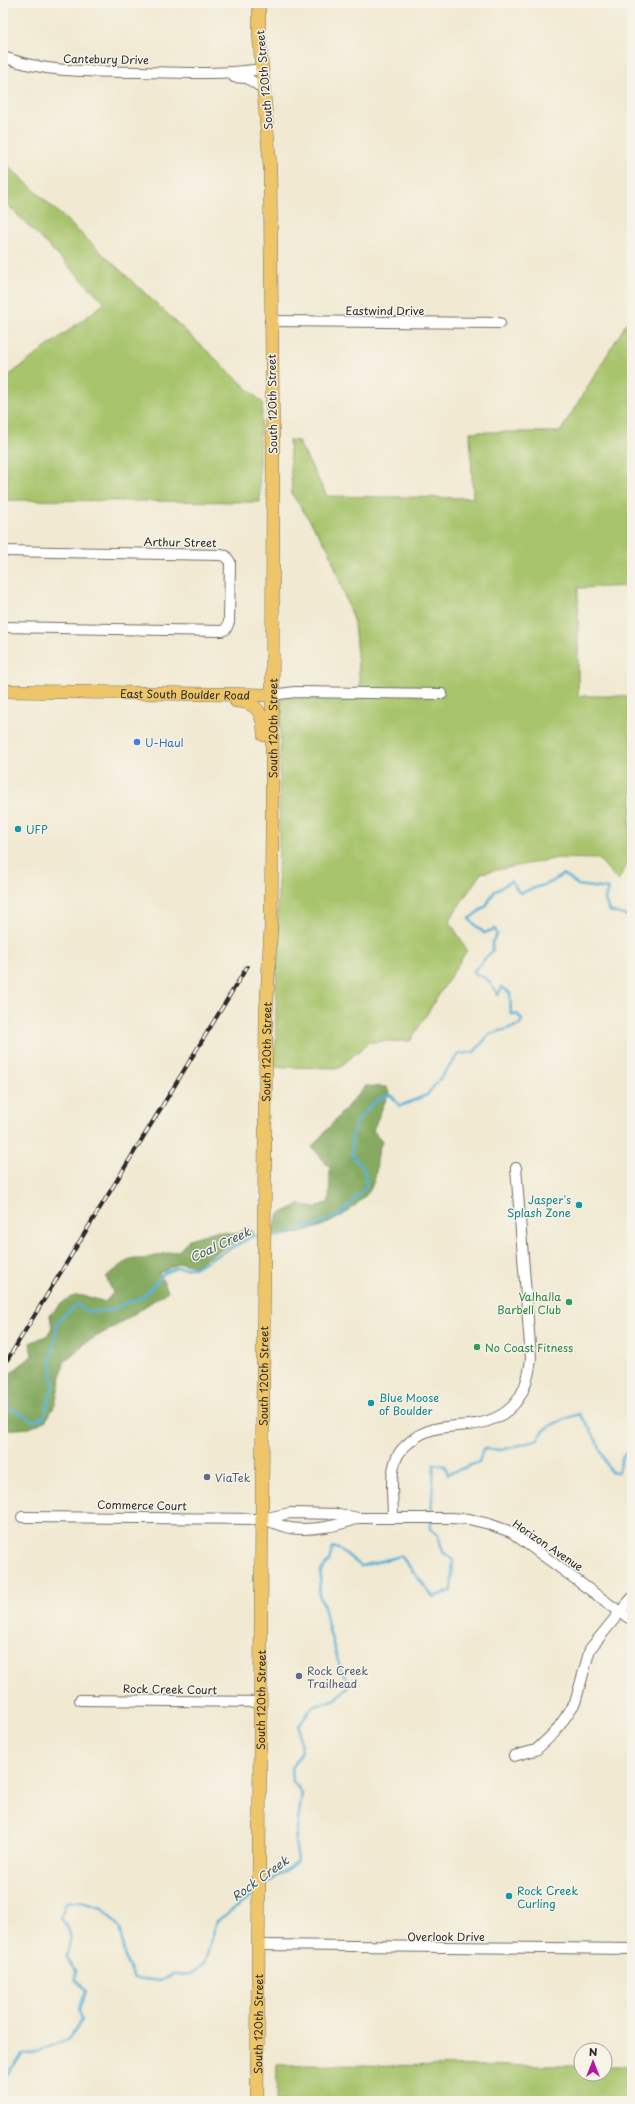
<svg xmlns="http://www.w3.org/2000/svg" width="635" height="2104" viewBox="0 0 635 2104" font-family="'Playpen Sans',sans-serif">
  <style>
    .green { fill: #a7c46c; stroke: #69784c }
    .forest { fill: #85aa60; stroke: #586a46 }
    .lines { fill: none; stroke-linecap: round; stroke-linejoin: round }
    .stream { stroke: #5bb2d8; stroke-width: 2.5 }
    .minor-casing { stroke: #706e65; stroke-width: 12 }
    .major-casing { stroke: #706e65; stroke-width: 14 }
    .minor { stroke: #fff; stroke-width: 10 }
    .major { stroke: #eec569; stroke-width: 13 }
    .rail-casing { stroke: #2b2b2b; stroke-width: 4 }
    .rail { stroke: #f7f3e8; stroke-width: 2.5; stroke-dasharray: 8; stroke-linecap: butt }
    .shop-dot { fill: #3f7fe0; stroke: #f7f3e8; stroke-width: 1.5 }
    .culture-dot { fill: #0f9aa8; stroke: #f7f3e8; stroke-width: 1.5 }
    .leisure-dot { fill: #2e9e5b; stroke: #f7f3e8; stroke-width: 1.5 }
    .service-dot { fill: #5c6f8a; stroke: #f7f3e8; stroke-width: 1.5 }
    .labels { text-anchor: middle; dominant-baseline: central; stroke-width: 3; stroke-linejoin: round; paint-order: stroke }
    .street-label { font-size: 11px; fill: #2b2b2b; stroke: #f7f3e8 }
    .shop-label { font-size: 11px; fill: #366cbe; stroke: #f7f3e8; text-anchor: start }
    .culture-label { font-size: 11px; fill: #0d838f; stroke: #f7f3e8; text-anchor: start }
    .leisure-label { font-size: 11px; fill: #27864d; stroke: #f7f3e8; text-anchor: end }
    .service-label { font-size: 11px; fill: #4e5e75; stroke: #f7f3e8; text-anchor: start }
    .water-label { font-size: 12px; font-style: italic; fill: #3c5a68; stroke: #f7f3e8 }
  </style>
  <rect width="100%" height="100%" fill="#f7f3e8"/>
  <filter id="ink" filterUnits="userSpaceOnUse"><feTurbulence type="fractalNoise" baseFrequency=".025" numOctaves="2"/><feDisplacementMap in="SourceGraphic" scale="8" xChannelSelector="R" yChannelSelector="G"/><feConvolveMatrix kernelMatrix="1 2 1 2 8 2 1 2 1" color-interpolation-filters="sRGB"/></filter>
  <filter id="wash" filterUnits="userSpaceOnUse"><feTurbulence type="fractalNoise" baseFrequency=".012" numOctaves="4" result="noise"/><feDisplacementMap in="SourceGraphic" scale="16" xChannelSelector="R" yChannelSelector="G"/><feGaussianBlur stdDeviation="0.9" result="paint"/><feColorMatrix in="noise" values="0 0 0 0 0 0 0 0 0 0 0 0 0 0 0 0 0 1.4 0 .05"/><feComposite in="paint" operator="in"/></filter>
  <g filter="url(#wash)">
    <rect width="100%" height="100%" fill="#f1e9d2"/>
    <path class="green" d="M3 161 263 403 259 447 260 502 3 500V380L105 303 3 200Z
      M632 314V586L578 588V696H632V808L630 816 629 861 618 881 599 859 558 858 481 873 449 920 467 950 410 1041 369 1042 339 1068 275 1067 281 698 361 697 354 623 329 550 292 494 289 440 298 441 327 496 473 498 470 432H560Z
      M277 2065 581 2066V2074H605V2066H632V2101H276Z"/>
    <path class="forest" d="M365 1086 386 1087 389 1092 373 1130 382 1142C374 1158 380 1170 371 1188 369 1193 363 1198 359 1202 336 1225 305 1233 273 1237V1228L279 1214 300 1204 314 1208 329 1202 330 1168 312 1147Z
      M248 1228 254 1233 227 1246 194 1266 180 1263 159 1273 168 1291 119 1324 85 1343 64 1362 55 1405 46 1420 30 1428 3 1430V1393L7 1390V1376L32 1356 30 1343 48 1335 52 1327 50 1315C72 1292 75 1292 105 1302L113 1293 106 1277 130 1259H143L180 1250 189 1239 216 1231 237 1234Z"/>
    <g class="lines">
      <path class="stream" d="M269 1236H280L307 1226 313 1227 341 1214 366 1187 365 1171 352 1155C352 1148 351 1139 353 1133 358 1117 375 1096 391 1095L400 1106 427 1095 459 1054 474 1052 490 1034 520 1025 522 1019 517 1014H511L510 993 502 987 498 995 488 980 473 972 493 950 492 942 497 935 495 929 484 933 469 919 486 906 494 892 511 881 520 893 552 882 563 874 578 885 608 889 605 899 609 911 627 916 632 914
        M3 1407H8L34 1421 44 1417 53 1386 51 1358 58 1320 78 1304 84 1311H108L144 1296 164 1273 176 1268H194L253 1236H260
        M431 1516 434 1464 445 1466 448 1474 479 1462 483 1449 502 1450 538 1440C543 1425 565 1419 579 1414 595 1431 600 1452 611 1472L618 1473 622 1458 632 1446
        M263 1887 298 1861 295 1842 302 1793 292 1780 291 1768 301 1753 299 1726 312 1707 336 1699 350 1684 341 1671 329 1630 325 1610 319 1594 321 1571 329 1561 333 1547 341 1550 361 1566 401 1556 433 1597 451 1591 453 1560 443 1552 438 1535 431 1529V1521
        M3 2073 7 2074 23 2054 34 2053 69 2039 82 2020 79 2009 86 1991 75 1979V1971L66 1956C72 1938 73 1933 61 1918L66 1902H81L102 1908 119 1927 127 1964 135 1978 159 1981 173 1975 191 1974 204 1964 217 1921 254 1894"/>
    </g>
  </g>
  <g filter="url(#ink)">
    <g class="lines">
      <defs>
        <path id="minor" d="M3 57C50 74 92 71 141 72 181 73 222 75 262 69
          M234 77 247 78 264 89
          M270 321 500 323
          M3 551 220 555 226 556 230 562 229 622 226 629 222 631 3 627
          M272 695 295 692 442 694
          M22 1517 262 1519 290 1513 339 1514 358 1518H450L469 1519 489 1524 511 1532 620 1612 590 1649 575 1703 556 1731 536 1750 514 1756
          M393 1517C393 1498 389 1475 397 1457 400 1450 406 1445 411 1441 428 1426 448 1427 469 1425 510 1420 527 1398 531 1358L516 1168
          M263 1519C272 1522 281 1526 290 1528 312 1531 338 1526 358 1518
          M632 1598 620 1612 632 1620
          M80 1700 261 1702
          M259 1945 632 1949"/>
        <g id="major">
          <path id="s1" d="M3 691 272 695"/>
          <path d="M236 701C257 701 264 715 264 735"/>
          <path id="s2" d="M257 2101 266 1015 271 926 272 832 273 453 270 166 259 33V3"/>
        </g>
      </defs>
      <use href="#minor" class="minor-casing"/>
      <use href="#major" class="major-casing"/>
      <use href="#minor" class="minor"/>
      <use href="#major" class="major"/>
      <defs>
        <path id="rail" d="M3 1367 247 967"/>
      </defs>
      <use href="#rail" class="rail-casing"/>
      <use href="#rail" class="rail"/>
    </g>
  </g>
  <circle class="shop-dot" cx="137" cy="742" r="4"/>
  <g class="culture-dot">
    <circle cx="18" cy="829" r="4"/>
    <circle cx="579" cy="1205" r="4"/>
    <circle cx="371" cy="1403" r="4"/>
    <circle cx="509" cy="1896" r="4"/>
  </g>
  <g class="leisure-dot">
    <circle cx="569" cy="1302" r="4"/>
    <circle cx="477" cy="1347" r="4"/>
  </g>
  <g class="service-dot">
    <circle cx="207" cy="1477" r="4"/>
    <circle cx="299" cy="1676" r="4"/>
  </g>
  <g class="labels">
    <g class="street-label">
      <text transform="translate(106 59) rotate(1)">Cantebury Drive</text>
      <text transform="translate(264 80) rotate(-95)">South 120th Street</text>
      <text x="385" y="310">Eastwind Drive</text>
      <text transform="translate(272 404) rotate(-91)">South 120th Street</text>
      <text transform="translate(180 542) rotate(1)">Arthur Street</text>
      <text stroke="none"><textPath href="#s1" startOffset="182">East South Boulder Road</textPath></text>
      <text stroke="none"><textPath href="#s2" startOffset="1373">South 120th Street</textPath></text>
      <text stroke="none"><textPath href="#s2" startOffset="1049">South 120th Street</textPath></text>
      <text stroke="none"><textPath href="#s2" startOffset="725">South 120th Street</textPath></text>
      <text transform="translate(142 1505) rotate(1)">Commerce Court</text>
      <text transform="translate(548 1545) rotate(34)">Horizon Avenue</text>
      <text transform="translate(170 1689) rotate(1)">Rock Creek Court</text>
      <text stroke="none"><textPath href="#s2" startOffset="401">South 120th Street</textPath></text>
      <text x="446" y="1936">Overlook Drive</text>
      <text stroke="none"><textPath href="#s2" startOffset="77">South 120th Street</textPath></text>
    </g>
    <g class="shop-label">
      <text x="145" y="742">U-Haul</text>
    </g>
    <g class="culture-label">
      <text x="26" y="829">UFP</text>
      <text x="571" y="1199" text-anchor="end">Jasper's<tspan x="571" dy="13">Splash Zone</tspan></text>
      <text x="379" y="1397">Blue Moose<tspan x="379" dy="13">of Boulder</tspan></text>
      <text x="517" y="1890">Rock Creek<tspan x="517" dy="13">Curling</tspan></text>
    </g>
    <g class="leisure-label">
      <text x="561" y="1296">Valhalla<tspan x="561" dy="13">Barbell Club</tspan></text>
      <text x="485" y="1347" text-anchor="start">No Coast Fitness</text>
    </g>
    <g class="service-label">
      <text x="215" y="1477">ViaTek</text>
      <text x="307" y="1670">Rock Creek<tspan x="307" dy="13">Trailhead</tspan></text>
    </g>
    <g class="water-label">
      <text transform="translate(220 1244) rotate(-25)">Coal Creek</text>
      <text transform="translate(260 1878) rotate(-36)">Rock Creek</text>
    </g>
  </g>
  <rect width="635" height="2104" fill="none" stroke="#f7f3e8" stroke-width="16"/>
  <g transform="translate(593 2062)"><circle r="19" fill="#f7f3e8" stroke="#a5a39c"/>
  <path d="M0-3L7 15L0 10L-7 15Z" fill="#b5179e"/>
  <text y="-6" font-size="11" font-weight="bold" text-anchor="middle" fill="#2b2b2b">N</text>
  </g>
</svg>
